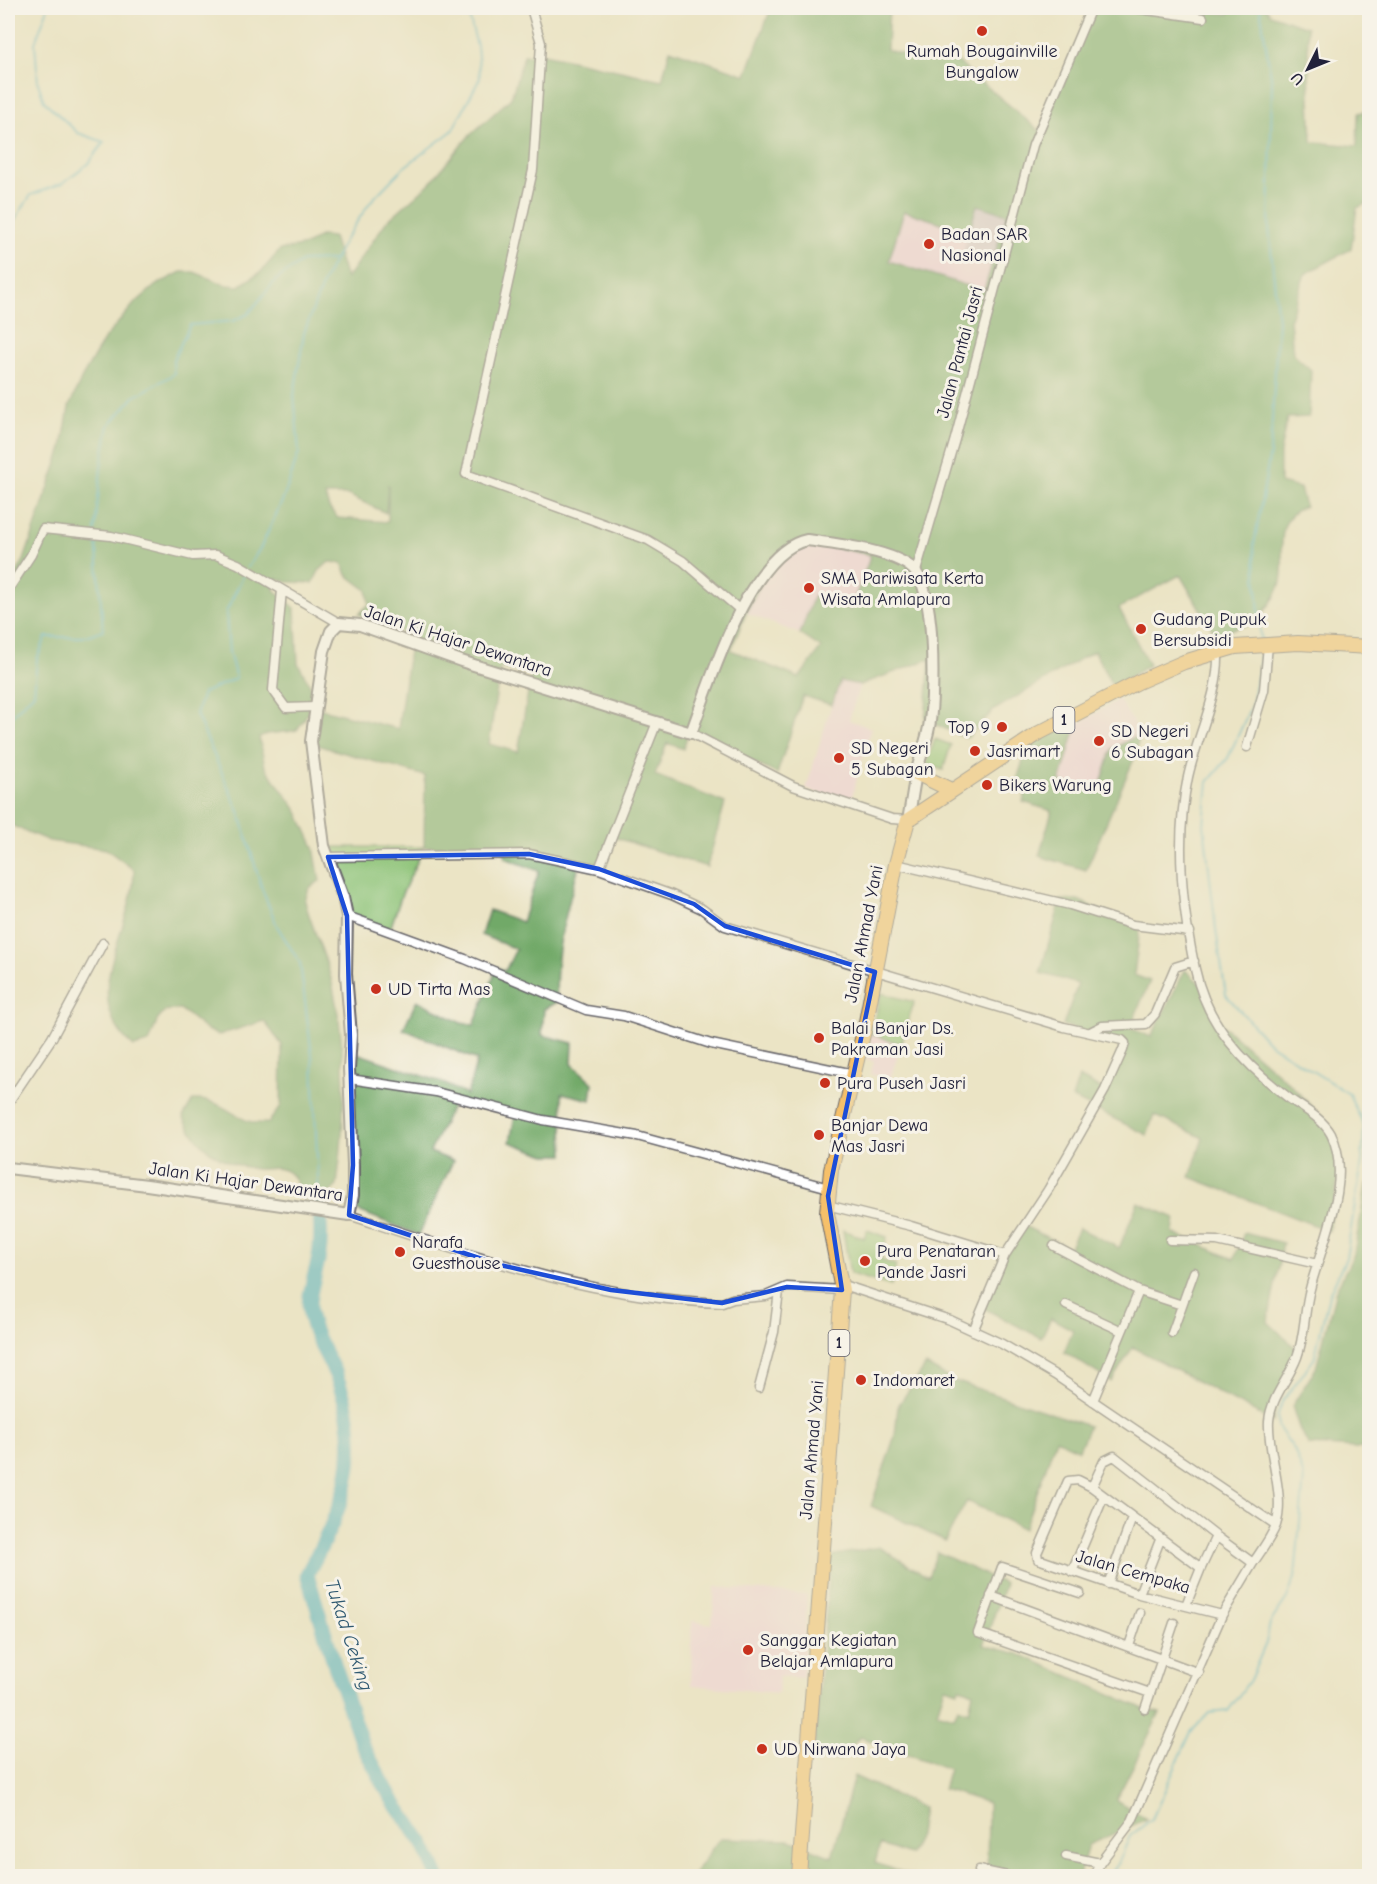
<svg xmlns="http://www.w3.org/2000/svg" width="1377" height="1884" viewBox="0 0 1377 1884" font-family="'Comic Neue',sans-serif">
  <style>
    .built { fill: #f2cfe1 }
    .industrial { fill: #cfbdcf }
    .green { fill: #8cc377; stroke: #577259; stroke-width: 1.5 }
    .forest { fill: #71a968; stroke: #4a6652; stroke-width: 1.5; fill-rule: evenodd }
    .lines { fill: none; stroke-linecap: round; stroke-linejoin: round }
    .stream { stroke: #42acc2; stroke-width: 2 }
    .river { stroke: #42acc2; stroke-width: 15 }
    .minor-casing { stroke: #68666b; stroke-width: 11 }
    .tertiary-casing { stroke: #68666b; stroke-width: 14 }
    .trunk-casing { stroke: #68666b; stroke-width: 16 }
    .minor { stroke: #fff; stroke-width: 8 }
    .tertiary { stroke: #fff; stroke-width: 10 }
    .trunk { stroke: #f6c06b; stroke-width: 14 }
    .marked { fill: none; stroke: #1d4ed8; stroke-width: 4.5; stroke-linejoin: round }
    .poi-dot { fill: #c8321e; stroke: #f7f3e8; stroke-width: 2 }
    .labels { text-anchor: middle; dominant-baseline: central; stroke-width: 6; stroke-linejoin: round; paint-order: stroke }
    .shield { fill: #f7f3e8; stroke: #62616f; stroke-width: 1.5 }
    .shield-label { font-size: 16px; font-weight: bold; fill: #22223b }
    .poi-label { font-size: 18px; fill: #22223b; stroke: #f7f3e8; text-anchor: start }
    .street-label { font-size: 18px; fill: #22223b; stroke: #f7f3e8 }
    .water-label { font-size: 20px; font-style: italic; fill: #2f5971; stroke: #f7f3e8 }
  </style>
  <rect width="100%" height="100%" fill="#f7f3e8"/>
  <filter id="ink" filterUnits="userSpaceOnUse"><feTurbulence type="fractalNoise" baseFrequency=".0167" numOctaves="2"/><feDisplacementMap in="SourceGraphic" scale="12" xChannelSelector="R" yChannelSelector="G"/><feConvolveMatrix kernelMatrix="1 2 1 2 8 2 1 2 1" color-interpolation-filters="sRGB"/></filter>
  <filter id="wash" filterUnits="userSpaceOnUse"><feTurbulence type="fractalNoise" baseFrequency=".008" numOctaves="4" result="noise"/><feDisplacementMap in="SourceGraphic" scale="24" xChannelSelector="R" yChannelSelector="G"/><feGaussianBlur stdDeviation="1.35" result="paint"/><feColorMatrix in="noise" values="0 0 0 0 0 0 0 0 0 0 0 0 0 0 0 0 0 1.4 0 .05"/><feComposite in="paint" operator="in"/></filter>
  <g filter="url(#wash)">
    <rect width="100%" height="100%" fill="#ebe4c5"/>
    <path class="built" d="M1179 8H1229V14Z
      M903 211 969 232 962 256 991 266 984 291 888 261Z
      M804 541 872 554 850 610 814 596 800 634 746 613 764 580 788 549Z
      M839 680 860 685 849 720 871 728 850 804 806 789Z
      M1119 699 1140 734 1112 749 1098 793 1060 782 1077 724Z
      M871 1034 901 1044 890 1080 870 1074 874 1062 865 1058Z
      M715 1587 807 1595 803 1678 779 1676 778 1693 691 1685 692 1621 712 1624Z"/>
    <path class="industrial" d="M976 204 1007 214 991 266 962 256Z"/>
    <path class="green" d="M935 739 951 745 943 770 926 764Z
      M331 847H424L402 894 389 932 349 917 346 890Z
      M881 993 914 1002 901 1044 871 1034Z
      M843 1230 864 1238 867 1230 887 1237 881 1260 896 1265 891 1286 850 1274Z"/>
    <path class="forest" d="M771 8H889L887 50 918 58 954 59 1040 131 1091 8H1179L1229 14V8H1266L1270 14 1307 27 1312 142 1357 146 1358 113 1369 111V202L1357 208 1351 249 1305 274 1290 318 1293 354 1311 370 1309 417 1287 418 1280 453V483L1300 488 1305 506C1270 522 1287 550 1281 581 1279 595 1264 611 1257 622L1215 634 1180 575 1119 608 1149 665 1113 687 1094 651 994 710 967 738 925 720 930 659 860 685 840 681 832 705 803 696 777 774 689 731 683 749 667 743 655 775 725 803 707 867 613 837 604 873 579 865C567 910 553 954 557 1002L544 1009 542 1035 573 1043 572 1064 593 1083 591 1100 562 1093 564 1155H546L510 1142 515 1115 454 1102 430 1152 453 1161 419 1235 353 1209 351 1051 441 1082 467 1095 477 1060 403 1029 417 1000 461 1023 474 1025 497 967 505 971 516 949 481 935 489 910 522 922 539 871 505 858 504 848 424 847 425 776 313 744 318 708 398 729 411 636 359 614 369 604 367 590 347 575 342 563 329 562 319 571 313 583 287 582 276 578 274 590 295 608 298 663 311 687 308 713 297 730C283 734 272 731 259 737L265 767 297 810 314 847 320 881 309 888 305 901C311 926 323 949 330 975 348 1045 346 1116 337 1186L322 1200 302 1197C298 1187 295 1174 284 1170 275 1166 266 1170 256 1169 221 1164 199 1149 183 1117L193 1100C228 1098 236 1127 268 1123L281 1106 282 1045 264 1021 219 1035 205 1029 180 1009 165 1011 157 1021 149 1043 134 1047C74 996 134 932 134 870L106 849 49 841 8 824V588L24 560 62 448 69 407 82 377 105 338 134 304 156 285 181 272H194L226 285 239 286 261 272 280 250 306 245 320 236 333 237 346 279 386 222 430 183 468 137 511 98 524 55 544 54 662 80 670 49 746 75ZM977 205 1007 214 984 291 889 261 904 211 969 232ZM388 484V522L338 518 329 508 325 495H348L386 513ZM804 541 871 555 850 610 814 595 800 634 821 648 799 678 731 650C747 611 764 560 804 541ZM500 668 531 674 518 752 489 744Z
      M1070 714 1077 724 1060 782 1098 793 1112 749 1140 734 1134 759 1086 870 1039 856 1052 811 1023 802 1028 784 1016 783 1030 739Z
      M1061 900H1078L1140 929 1134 975 1150 981 1130 1028 1151 1037 1185 970 1205 988 1221 1024 1291 1085 1331 1127 1340 1169 1329 1231 1190 1177 1203 1138 1154 1115 1147 1135 1072 1098 1079 1077 1104 1090 1122 1044 1063 1025 1078 984 1040 973Z
      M1366 1184H1369V1449L1309 1445 1300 1431 1292 1406 1316 1368 1336 1290 1354 1254Z
      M1138 1202 1175 1218 1173 1233 1234 1259 1244 1233 1283 1243 1268 1322 1300 1352 1276 1398 1273 1422 1133 1347 1111 1382 1064 1352 1073 1330 1051 1318 1041 1338 979 1306 996 1268 1022 1225 1069 1248 1079 1228 1119 1248Z
      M926 1365 952 1380 1089 1426 1079 1450 1056 1439 1024 1529 967 1501 945 1541 871 1506 895 1435 898 1406Z
      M879 1547 928 1577 937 1552 1005 1584 984 1645 1019 1654 1144 1709 1160 1713 1116 1800 1147 1819 1088 1845 1079 1876H987L988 1803 943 1789 949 1769 860 1737 840 1760 813 1757 831 1556ZM945 1687 958 1691 959 1688 973 1692 969 1711 958 1707 954 1717 937 1712Z
      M854 1776 923 1808 919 1835 910 1855 880 1845 875 1863 914 1876H815L786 1871 785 1876H692L720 1838 790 1840 832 1857Z"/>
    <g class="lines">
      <path class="stream" d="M1260 8 1272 83 1269 228 1278 321 1270 453 1254 545 1261 641
        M8 239 16 218 31 195 63 183 88 164 104 142 78 133 44 101 38 83 35 43 48 8
        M95 531 101 467 109 425 134 397 174 374 173 360 190 325 233 321 248 314 276 280 302 261 333 260
        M248 567 261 547 284 497 299 452 294 395 304 333 324 280 344 241 371 201 403 168 452 131 480 78 477 46 467 8
        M245 572 226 612 229 652 236 678 203 693 196 714 240 814 262 889 277 926 300 963 313 1063 319 1202
        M8 719 34 693 37 659 46 637H83L103 630 96 537
        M1109 1876 1118 1864 1130 1836 1152 1819 1191 1732 1209 1713 1228 1711 1250 1680 1266 1643 1270 1623 1287 1598 1295 1578 1304 1477 1294 1449 1278 1427V1414L1282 1402 1314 1359 1329 1295 1346 1258 1362 1162 1364 1126 1349 1094 1271 1045 1226 995 1216 930 1204 825 1208 782 1228 758 1253 702 1262 650"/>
      <path class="river" d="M319 1202C321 1222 322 1242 318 1261 315 1275 309 1292 309 1306 310 1335 330 1357 339 1383 366 1457 342 1509 307 1574L335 1666 362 1744 392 1799 423 1843 438 1876"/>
    </g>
  </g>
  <g filter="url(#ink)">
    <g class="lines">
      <defs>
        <path id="minor" d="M531 8 541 43 533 170 466 474 648 540 683 561 740 610
          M1133 8 1203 18
          M916 571 955 439 1033 145 1091 8
          M8 590 31 555 43 529 111 536 193 556 216 555 238 564 339 623
          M282 590 273 690 286 708 316 707
          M1218 651C1220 693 1197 736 1188 777 1175 838 1182 908 1195 969 1207 1026 1245 1065 1290 1099 1304 1109 1322 1118 1331 1134 1354 1179 1321 1245 1310 1289 1304 1311 1305 1336 1297 1357 1289 1379 1271 1397 1269 1421 1267 1452 1286 1495 1276 1525 1271 1538 1261 1551 1253 1563
          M691 733 793 786 892 819 908 820
          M1247 747 1264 690 1268 645
          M328 857 529 854 599 869 672 895 702 909 725 926 1064 1027 1122 1040 1125 1043 1123 1050 1105 1090 1048 1190 1005 1255 973 1331
          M896 864 1070 905 1133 925 1190 932
          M599 869 657 722
          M347 916 465 959 586 1010 624 1016 711 1044 854 1074
          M1092 1031 1102 1026 1146 1024 1155 1014 1175 967 1194 961
          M350 1079 436 1092 543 1120 637 1136 829 1188
          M8 1103 52 1038 103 943
          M827 1205 911 1226 1005 1255
          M349 1215C470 1255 593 1299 722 1303L733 1299 766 1296 787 1287 842 1290
          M1170 1240 1217 1241 1317 1264
          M1054 1246 1139 1291 1182 1305
          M840 1284 950 1320 1002 1344 1055 1375 1276 1525
          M1066 1305 1122 1331
          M1172 1333 1194 1272
          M759 1388 774 1332 779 1291
          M1093 1401 1139 1291
          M1092 1487 1104 1461 1114 1456 1216 1536
          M1072 1572 1104 1496
          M1108 1584 1132 1518
          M1080 1593 1002 1567 978 1633 1150 1693
          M1139 1594 1160 1540
          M991 1596 1199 1673
          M1186 1605 1201 1568
          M1129 1646 1140 1613
          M1145 1709 1174 1623
          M1066 1856 1100 1863
          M979 1870 1007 1876
          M1094 1876 1100 1863 1132 1821 1222 1615 1253 1563 1216 1536 1201 1568 1092 1487 1078 1480 1068 1481 1037 1553 1038 1559 1139 1594 1222 1615"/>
        <path id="tertiary" d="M8 1168 147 1185 349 1215 353 1195V1165L349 1069 351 1035 346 974 347 916 343 897 324 846 311 741 324 651 331 631 339 623 360 625 461 661 691 733C710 683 749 551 807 540 835 544 892 550 913 569 936 589 934 691 930 721 928 739 920 756 916 774 913 789 911 805 908 820"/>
        <path id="trunk" d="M916 773 951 790
          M799 1876 842 1290 827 1213 831 1170 866 1022 896 864 908 820 1039 733 1138 682 1184 662 1235 647 1298 643 1370 647"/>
      </defs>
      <use href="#minor" class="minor-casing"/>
      <use href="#tertiary" class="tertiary-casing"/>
      <use href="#trunk" class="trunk-casing"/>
      <use href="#minor" class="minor"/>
      <use href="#tertiary" class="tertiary"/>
      <use href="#trunk" class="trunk"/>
    </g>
  </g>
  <path d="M0 0H1377V1884H0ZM529 854 599 869 694 904 725 926 875 972 828 1196 842 1290 787 1287 722 1303 611 1290 500 1265 349 1215 353 1165 347 916 328 857Z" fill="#ebe4c5" fill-opacity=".55" fill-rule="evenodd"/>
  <path class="marked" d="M529 854 599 869 694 904 725 926 875 972 828 1196 842 1290 787 1287 722 1303 611 1290 500 1265 349 1215 353 1165 347 916 328 857Z"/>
  <g class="poi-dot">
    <circle cx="982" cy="31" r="6"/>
    <circle cx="929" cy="244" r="6"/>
    <circle cx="809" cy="588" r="6"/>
    <circle cx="1141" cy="629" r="6"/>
    <circle cx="1002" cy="727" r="6"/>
    <circle cx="1099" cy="741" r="6"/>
    <circle cx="975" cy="751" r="6"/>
    <circle cx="839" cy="758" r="6"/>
    <circle cx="987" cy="785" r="6"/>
    <circle cx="376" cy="989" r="6"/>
    <circle cx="819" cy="1038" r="6"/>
    <circle cx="825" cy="1083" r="6"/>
    <circle cx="819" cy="1135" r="6"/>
    <circle cx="400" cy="1252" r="6"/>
    <circle cx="865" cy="1261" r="6"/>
    <circle cx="861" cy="1380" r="6"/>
    <circle cx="748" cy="1650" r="6"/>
    <circle cx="762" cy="1749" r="6"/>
  </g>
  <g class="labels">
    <g class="shield">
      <rect x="1053.5" y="707" width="21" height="26" rx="4.5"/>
      <rect x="828.5" y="1330" width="21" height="26" rx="4.5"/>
    </g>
    <g class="shield-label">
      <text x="1064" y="720">1</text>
      <text x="839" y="1343">1</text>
    </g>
    <g class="poi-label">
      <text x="982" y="51" text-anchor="middle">Rumah Bougainville<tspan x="982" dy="21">Bungalow</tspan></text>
      <text x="941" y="234">Badan SAR<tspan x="941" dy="21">Nasional</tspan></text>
      <text x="821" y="578">SMA Pariwisata Kerta<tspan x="821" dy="21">Wisata Amlapura</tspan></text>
      <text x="1153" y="619">Gudang Pupuk<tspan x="1153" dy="21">Bersubsidi</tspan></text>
      <text x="990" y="727" text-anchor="end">Top 9</text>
      <text x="1111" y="731">SD Negeri<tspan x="1111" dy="21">6 Subagan</tspan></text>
      <text x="851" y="748">SD Negeri<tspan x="851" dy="21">5 Subagan</tspan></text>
      <text x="987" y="751">Jasrimart</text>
      <text x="999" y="785">Bikers Warung</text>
      <text x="388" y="989">UD Tirta Mas</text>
      <text x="831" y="1028">Balai Banjar Ds.<tspan x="831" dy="21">Pakraman Jasi</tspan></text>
      <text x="837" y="1083">Pura Puseh Jasri</text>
      <text x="831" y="1125">Banjar Dewa<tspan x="831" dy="21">Mas Jasri</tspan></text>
      <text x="412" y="1242">Narafa<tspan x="412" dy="21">Guesthouse</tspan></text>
      <text x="877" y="1251">Pura Penataran<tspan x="877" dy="21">Pande Jasri</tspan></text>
      <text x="873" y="1380">Indomaret</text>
      <text x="760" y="1640">Sanggar Kegiatan<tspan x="760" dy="21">Belajar Amlapura</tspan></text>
      <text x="774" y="1749">UD Nirwana Jaya</text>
    </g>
    <g class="street-label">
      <text transform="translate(960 352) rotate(-75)">Jalan Pantai Jasri</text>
      <text transform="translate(458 641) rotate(18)">Jalan Ki Hajar Dewantara</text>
      <text transform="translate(864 934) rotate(-79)">Jalan Ahmad Yani</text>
      <text transform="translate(246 1182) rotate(8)">Jalan Ki Hajar Dewantara</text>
      <text transform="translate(812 1450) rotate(-85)">Jalan Ahmad Yani</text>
      <text transform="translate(1133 1572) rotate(16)">Jalan Cempaka</text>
    </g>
    <g class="water-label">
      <text transform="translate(349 1635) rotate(72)">Tukad Ceking</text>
    </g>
  </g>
  <rect width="1377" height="1884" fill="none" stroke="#f7f3e8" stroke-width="30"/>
  <g transform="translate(1308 69) rotate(227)" stroke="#f7f3e8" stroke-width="4.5" paint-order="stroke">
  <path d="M0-4.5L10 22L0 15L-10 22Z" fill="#22223b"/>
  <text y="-9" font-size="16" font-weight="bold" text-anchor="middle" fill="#22223b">U</text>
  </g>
</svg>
